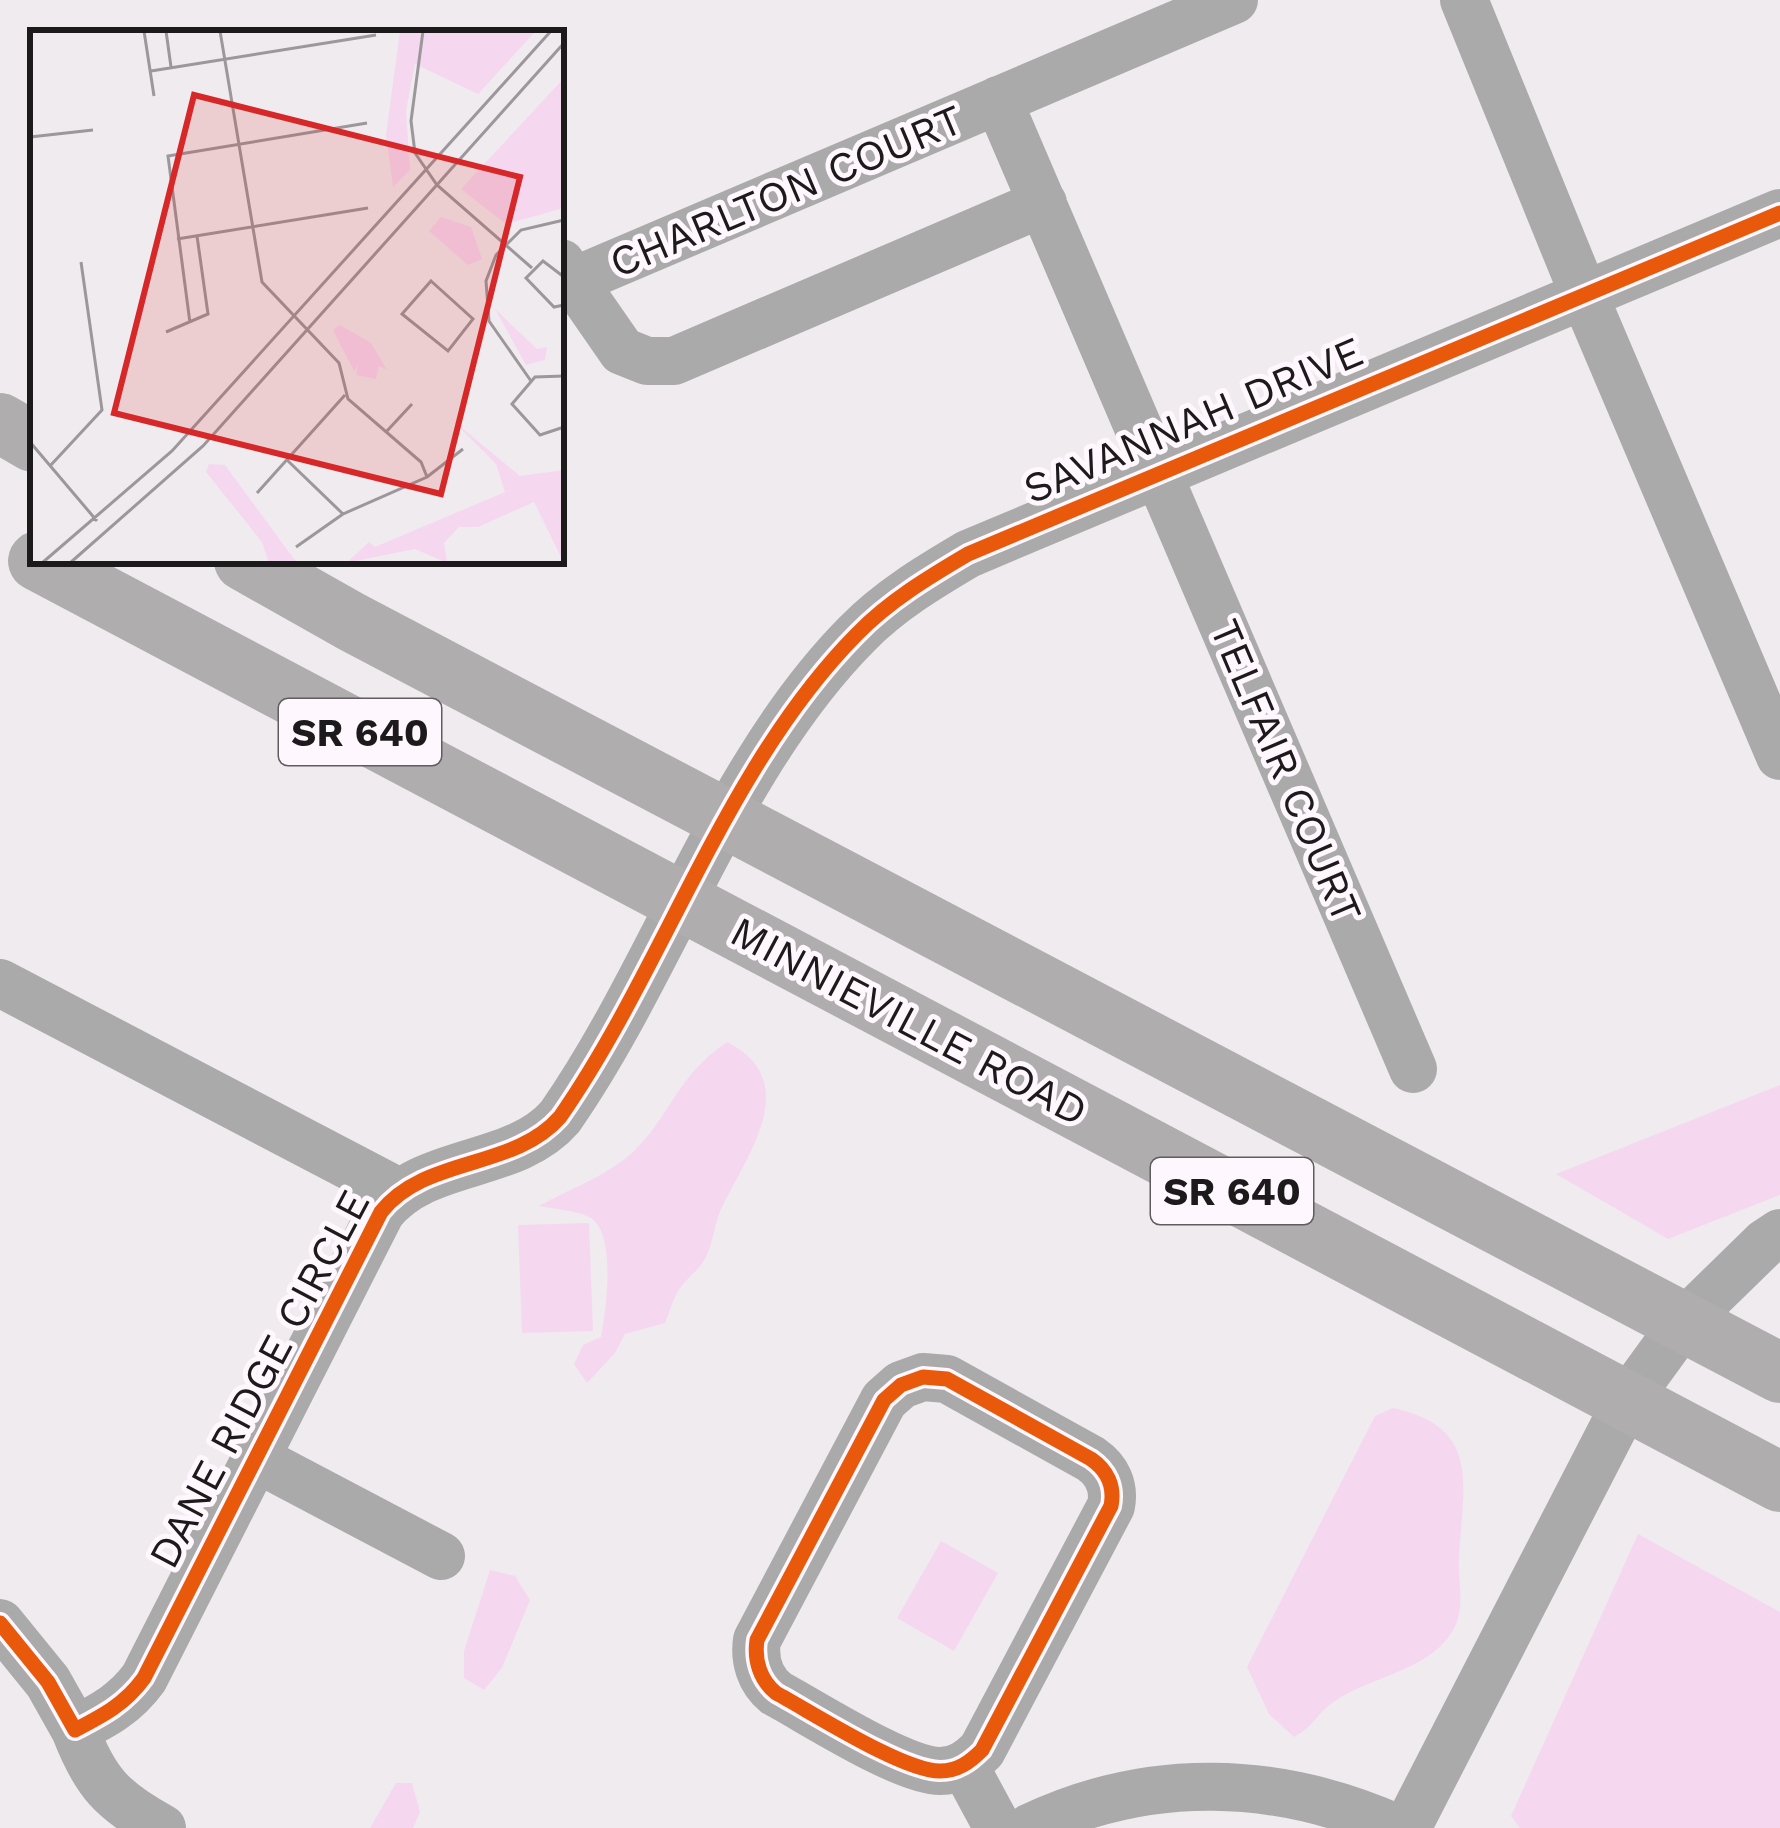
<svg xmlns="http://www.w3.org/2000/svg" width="1780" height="1828" viewBox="0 0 1780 1828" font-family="'Work Sans',sans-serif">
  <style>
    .green { fill: #f5d8f0 }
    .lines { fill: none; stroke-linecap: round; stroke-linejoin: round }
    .minor { stroke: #abaaaa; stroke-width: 48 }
    .major { stroke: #afadae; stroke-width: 60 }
    .cycleway-casing { stroke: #fef7fd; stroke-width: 22 }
    .cycleway { stroke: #e8590c; stroke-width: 15 }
    .labels { text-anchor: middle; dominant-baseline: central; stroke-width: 10; stroke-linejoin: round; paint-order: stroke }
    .shield { fill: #fef7fd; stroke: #605c60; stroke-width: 3 }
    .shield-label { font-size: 39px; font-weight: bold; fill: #1d1a1c }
    .street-label { font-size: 42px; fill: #1d1a1c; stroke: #fef7fd }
    .inset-road { fill: none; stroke: #9c979b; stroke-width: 3 }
    .view { fill: #d62828; fill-opacity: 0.15; stroke: #d62828; stroke-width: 6 }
    .inset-edge { fill: none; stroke: #1d1a1c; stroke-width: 6 }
  </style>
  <rect width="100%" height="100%" fill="#f0ebef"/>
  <path class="green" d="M727 1042C803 1080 749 1153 723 1205 714 1222 714 1242 705 1259 699 1270 687 1278 680 1288 673 1298 670 1311 665 1323L625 1334 615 1353 587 1383 574 1364 583 1345 601 1337C606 1310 618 1228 587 1216 573 1210 554 1209 539 1206 571 1188 610 1175 636 1149 673 1111 677 1076 727 1042Z
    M1780 1085V1195L1668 1239 1556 1174Z
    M589 1223 593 1331 522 1333 518 1225Z
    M1393 1408C1484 1428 1462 1486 1459 1560 1458 1584 1466 1609 1452 1632 1426 1674 1362 1677 1327 1707 1314 1719 1311 1728 1294 1737L1269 1714 1247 1667 1375 1416Z
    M1638 1534 1780 1612V1828H1520L1511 1816Z
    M941 1541 998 1573 954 1651 897 1618Z
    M490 1570 515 1576 530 1600 502 1668 484 1690 464 1678V1651Z
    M396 1783H412L420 1812 413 1828H370Z"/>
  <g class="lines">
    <path class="minor" d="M1464 0 1584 295 1780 756
      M998 100 1413 1069
      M561 263 622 351 647 361H674L1043 203
      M574 281 1234 0
      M0 983 399 1192
      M923 1377 947 1379 1091 1459C1107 1470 1115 1486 1111 1506L982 1750C970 1762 958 1771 940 1771 903 1771 813 1713 776 1693 760 1680 754 1660 757 1640L884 1400 901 1385Z
      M255 1458 441 1556
      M0 1623 48 1682 75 1730C104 1715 125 1704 144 1678L381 1212C425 1156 514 1170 560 1117 665 966 726 766 857 634 889 601 929 577 968 554L1780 213
      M75 1730C95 1782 112 1801 162 1828
      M964 1765 998 1828
      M1029 1828C1148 1771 1277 1775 1396 1828
      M1407 1828 1628 1399 1684 1322 1765 1243 1780 1233"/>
    <path class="major" d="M0 423 33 442
      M38 561 1780 1482
      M244 561 352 622 1780 1373"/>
    <defs>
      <path id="cycleway" d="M923 1377 947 1379 1091 1459C1107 1470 1115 1486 1111 1506L982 1750C970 1762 958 1771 940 1771 903 1771 813 1713 776 1693 760 1680 754 1660 757 1640L884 1400 901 1385Z
        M0 1623 48 1682 75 1730C104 1715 125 1704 144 1678L381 1212C425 1156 514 1170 560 1117 665 966 726 766 857 634 889 601 929 577 968 554L1780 213"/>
    </defs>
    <use href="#cycleway" class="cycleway-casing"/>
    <use href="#cycleway" class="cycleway"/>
  </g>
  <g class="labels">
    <g class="shield">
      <rect x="279" y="699" width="162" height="66" rx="9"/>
      <rect x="1151" y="1158" width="162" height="66" rx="9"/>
    </g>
    <g class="shield-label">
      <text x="360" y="732">SR 640</text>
      <text x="1232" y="1191">SR 640</text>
    </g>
    <g class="street-label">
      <text transform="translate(786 191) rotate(-23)">CHARLTON COURT</text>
      <text transform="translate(1193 420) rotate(-23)">SAVANNAH DRIVE</text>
      <text transform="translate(1286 771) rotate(67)">TELFAIR COURT</text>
      <text transform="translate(909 1021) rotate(28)">MINNIEVILLE ROAD</text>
      <text transform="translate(259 1379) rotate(-62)">DANE RIDGE CIRCLE</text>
    </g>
  </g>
  <g transform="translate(30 30)">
    <rect width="534" height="534" fill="#f0ebef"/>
    <path d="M370 1 504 3 448 64 385 34 376 81 380 140 363 157 356 105ZM534 48V178L476 194 431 159ZM411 187 441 197 452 229 438 235 399 201ZM465 279 507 319 517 317 515 330 496 335ZM310 295 341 313 357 340 349 336 346 349 326 345 328 335 324 341 303 300ZM421 389 490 446 534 440V533L504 472 448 497H429L414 513 417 533 385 519 316 533 339 512 345 517 475 462 466 434ZM179 434 195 435 267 533H239L232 512 176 442Z" fill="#f5d8f0"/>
    <path class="inset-road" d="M114 1 124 66M136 1 141 37M190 1 232 252 309 333 318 369 391 432 397 447 313 484 257 430M393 1 381 91 385 123 407 155 502 238M121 41 346 5M0 107 63 100M147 209 338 178M534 247 513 231 496 248 524 277 534 275M401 251 443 289 418 321 372 284ZM160 293 138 126 337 93M136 302 178 284 167 206M534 346 505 347 482 374 510 405 534 397M501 351 459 291 456 251 466 225 491 200 534 190M356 402 382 374M0 412 67 491M20 436 72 380 51 232M397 447 433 419M227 463 315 365M266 517 313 484M12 533 142 421 521 1M40 533 173 416 534 13"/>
    <path class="view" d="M164 65 490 147 411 464 84 383Z"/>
    <rect width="534" height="534" class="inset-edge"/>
  </g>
</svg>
